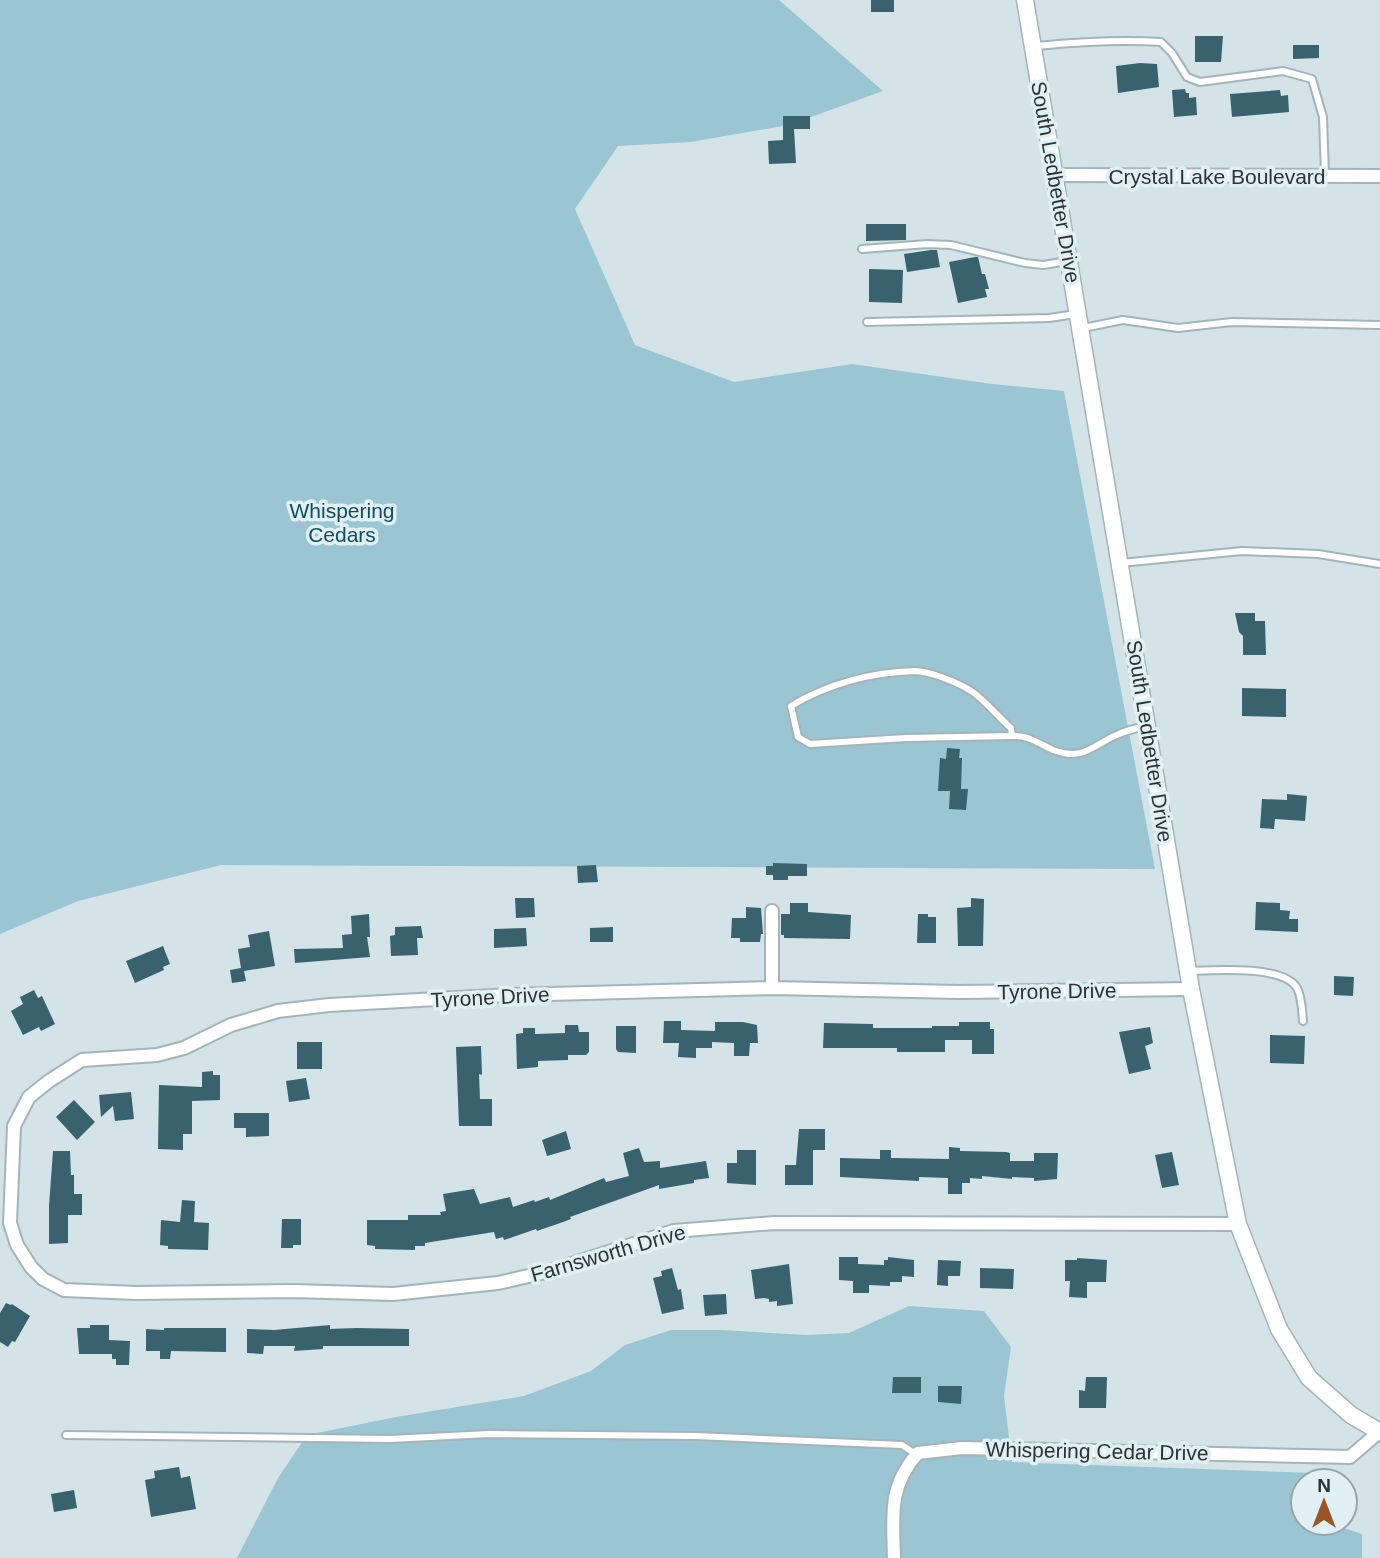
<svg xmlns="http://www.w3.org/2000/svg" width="1380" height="1558" viewBox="0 0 1380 1558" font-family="Arial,sans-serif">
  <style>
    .green { fill: #9cc5d3 }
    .building { fill: #39616e }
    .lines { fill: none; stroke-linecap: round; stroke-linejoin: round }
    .service-casing { stroke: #a4b4b9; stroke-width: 10 }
    .minor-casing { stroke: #a4b4b9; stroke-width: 16 }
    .tertiary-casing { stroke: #a4b4b9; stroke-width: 19 }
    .service { stroke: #fff; stroke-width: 6 }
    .minor { stroke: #fff; stroke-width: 12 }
    .tertiary { stroke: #fff; stroke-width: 16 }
    .labels { text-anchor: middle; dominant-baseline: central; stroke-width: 7; stroke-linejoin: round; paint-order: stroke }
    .street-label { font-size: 21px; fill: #2d3335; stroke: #e0f0f5 }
    .park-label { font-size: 21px; fill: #124d5d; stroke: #e0f0f5 }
  </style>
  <rect width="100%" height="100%" fill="#d3e3e8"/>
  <path class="green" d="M0 0H779L883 91 789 125 691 142 618 146 575 209 635 345 734 382 852 364 992 384 1064 391 1155 869 221 865 78 901 0 934Z
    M909 1306 984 1311 1011 1347 1004 1396 1012 1462 1313 1473 1312 1481H1303V1523H1328L1362 1534V1558H237L278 1478 307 1435 396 1417 524 1396 591 1371 625 1345 671 1330H722L806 1335 849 1333Z"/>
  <path class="building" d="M871 0H894V12H871Z
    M1195 36H1223L1221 62H1195Z
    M1293 45H1319V58L1293 59Z
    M1140 63 1157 64 1159 87 1118 93 1116 66Z
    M1185 89 1186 93H1189V98L1196 97 1197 115 1174 117 1172 90Z
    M1280 90 1281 96 1288 95 1289 112 1232 117 1230 94Z
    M783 116H810V129H794L796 163 769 164 768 141 783 140Z
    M866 224H906V240L866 241Z
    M931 250H937L940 267 907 272 904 254Z
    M975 257H978L982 274H985L989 289H985L987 297 958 303 949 262Z
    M869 269 903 270 902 303 869 302Z
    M1235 613H1255V621H1265L1266 655H1243V636L1239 632Z
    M1242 688 1286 689V717L1242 716Z
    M947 748 960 749 959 758H962L961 789H968L966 810 949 809 950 791H938L940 758 946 759Z
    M1287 794 1307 796 1305 821 1275 819 1274 829 1260 828 1262 799 1287 800Z
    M773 863 807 864V876H788V880H773V875H766V866H773Z
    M596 865 598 882 578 883 577 866Z
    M515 898H534L535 917 516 918Z
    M971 898 984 899 983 946H958L957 908 971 907Z
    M1256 902 1280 903V910L1290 911 1289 919H1298V932L1255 930Z
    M790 903H808V912L851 915 850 939 784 938V935H781V914H790Z
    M746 907 761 908 763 934H761L760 942H740V938H731L732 918H746Z
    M369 914 370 937H367L370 957 295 963 294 949 343 948 342 935 352 934 351 916Z
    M918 914H928V917H936V943H917Z
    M421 926 423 938H417L418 955 391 956 390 936 395 935V927Z
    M613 927V942H590V928Z
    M526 928 527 946 494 948V929Z
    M269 931 275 966 244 971 246 981 232 983 230 970 241 968 238 949 250 947 248 935Z
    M163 946 170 964 163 967 164 970 135 983 126 961Z
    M1334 976 1354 977 1353 996 1334 995Z
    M34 990 38 998 42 996 55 1024 41 1031 39 1027 23 1035 11 1011 23 1004 20 997Z
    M664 1021H681V1030L715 1031V1022H743L757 1025 758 1043H750L749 1056H734V1043L712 1042V1048H696V1058L678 1057 679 1043H663Z
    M959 1022H990V1029H994V1054H972V1040H945V1052H897V1048H823L824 1023 873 1024V1028H932V1026H959Z
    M565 1025H578L579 1032H589V1052L586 1055H568V1060L538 1061V1067L517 1069 516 1034 523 1033V1028H535V1034L565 1033Z
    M616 1026H636V1053L618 1052 616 1049Z
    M1150 1027 1153 1043 1145 1046 1151 1069 1129 1074 1119 1032Z
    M1270 1035 1305 1036 1304 1064 1270 1063Z
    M297 1042H322V1069H297Z
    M481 1046 482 1075 479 1074 480 1099H492V1126H459L456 1047Z
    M213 1071V1075H220V1100L192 1101V1134H183V1150L158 1149 159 1085 202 1087V1072Z
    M306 1078 310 1099 289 1102 286 1081Z
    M131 1092 134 1119 115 1121 113 1106 101 1117 99 1095Z
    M74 1100 95 1122 77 1140 56 1117Z
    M234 1113H269V1136L246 1137V1128H234Z
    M799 1129H825V1150H813V1185H785V1165H796Z
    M566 1131 571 1149 547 1156 542 1140Z
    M949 1147 960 1148V1151L1006 1152 1010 1153V1161H1034V1153H1058L1057 1179 1034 1181V1178L1012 1177V1179L982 1176V1179L970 1178V1183H962V1194H948V1178L919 1177V1181L840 1177V1158L880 1159V1150H891V1158L949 1159Z
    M639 1148 644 1162 660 1161V1168L706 1161 709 1178 694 1180V1183L659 1189V1185L570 1217 571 1219 563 1222 537 1231 536 1229 504 1240 503 1237 496 1239 494 1232 425 1243V1246H415V1250L375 1249V1246L367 1245V1220H408V1215H441L440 1212 446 1211 443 1194 474 1189 480 1204 510 1197 513 1207 534 1200 535 1202 549 1197 550 1200 604 1178 606 1182 629 1176 623 1153Z
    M737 1150H756V1185L727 1183V1163H737Z
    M53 1151H70L71 1175H74V1194H82V1215H68V1243L49 1244V1206Z
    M1172 1152 1179 1185 1162 1188 1155 1155Z
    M182 1200 195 1201 194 1222 209 1223 208 1250 168 1249V1246L160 1245 161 1220 180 1222Z
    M282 1219H301V1245H293V1248H281Z
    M839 1257H858V1264L884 1265V1260H888V1257L914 1260V1277L902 1276V1282H890V1286L869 1285V1293H853V1281L839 1280Z
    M1077 1258 1107 1260 1106 1282H1087V1298L1069 1297 1070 1281H1065V1260H1077Z
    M938 1260 961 1261 960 1276H948V1286L937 1285Z
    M789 1264 793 1304 777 1306V1301L769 1302V1299L764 1298 755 1299 751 1270Z
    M672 1268 678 1290 681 1289 684 1309 662 1314 653 1278 662 1276 661 1271Z
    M980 1268 1014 1269 1013 1289 980 1288Z
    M726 1294 727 1314 705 1316 703 1295Z
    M6 1303 11 1305 12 1304 30 1316 15 1342 12 1341 8 1347 0 1342V1313Z
    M90 1325H109V1340L130 1341 129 1365H116V1359H112V1354H79L77 1328H90Z
    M330 1325V1329L356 1328 409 1329V1346H323V1349L294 1351 295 1346H264L263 1354 247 1353V1329L274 1330Z
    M164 1328H226V1352L171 1351 170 1359H160V1351H146V1329L164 1330Z
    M893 1377H921V1393H892Z
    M1086 1377H1107L1106 1408H1079V1390L1085 1391Z
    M938 1386H962L961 1404 938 1402Z
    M179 1467 181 1478 190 1476 196 1509 151 1517 145 1480 155 1478 154 1471Z
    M74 1490 77 1508 54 1512 51 1494Z"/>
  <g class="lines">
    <defs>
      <path id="service" d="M1035 46C1077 42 1119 39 1161 42L1172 53 1187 77 1200 82 1283 71 1312 79 1323 117 1325 176
        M862 249 927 244 951 245 1025 263 1043 265 1068 261
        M867 322 1049 318 1076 314
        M1083 328 1123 320 1178 328 1232 322 1380 325
        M1121 563 1242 551 1318 554 1380 564
        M1012 736 1011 728C999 718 984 699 971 691 959 683 929 671 915 671 872 672 827 684 791 706L798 737 810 744 906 738 1012 736C1029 735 1037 743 1053 750 1085 762 1093 744 1119 734 1128 730 1136 729 1145 725
        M1190 971C1214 970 1284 965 1297 988 1302 997 1302 1011 1303 1021
        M66 1435 390 1439 489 1434 696 1436 902 1445 917 1455"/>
      <path id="minor" d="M1055 175 1380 176
        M772 911V988
        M1191 989 959 992 772 988 512 995 329 1005 278 1011 231 1025 184 1048 157 1055 82 1060 49 1081 29 1097 14 1126 10 1223 17 1245 31 1267 43 1279 64 1290 136 1293 293 1291 393 1294 498 1283 546 1272 674 1231 774 1223 1238 1224
        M894 1558C893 1516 888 1486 918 1453L962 1448 1350 1457 1379 1432"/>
      <path id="tertiary" d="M1025 0 1191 989 1238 1224 1279 1329 1309 1378 1351 1415 1380 1432"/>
    </defs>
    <use href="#service" class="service-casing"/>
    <use href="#minor" class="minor-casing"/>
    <use href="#tertiary" class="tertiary-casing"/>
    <use href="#service" class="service"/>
    <use href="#minor" class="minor"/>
    <use href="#tertiary" class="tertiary"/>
  </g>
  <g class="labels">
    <g class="street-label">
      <text x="1217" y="176">Crystal Lake Boulevard</text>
      <text transform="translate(1056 182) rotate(80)">South Ledbetter Drive</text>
      <text transform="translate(1150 741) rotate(81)">South Ledbetter Drive</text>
      <text transform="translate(1057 991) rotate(-1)">Tyrone Drive</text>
      <text transform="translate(490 997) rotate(-3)">Tyrone Drive</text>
      <text transform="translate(608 1253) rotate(-16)">Farnsworth Drive</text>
      <text transform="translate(1097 1451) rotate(1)">Whispering Cedar Drive</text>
    </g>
    <g class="park-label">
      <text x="342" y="510">Whispering<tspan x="342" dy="24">Cedars</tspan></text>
    </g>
  </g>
  <g transform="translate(1324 1502)"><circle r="33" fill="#e0f0f5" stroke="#98a4a8" stroke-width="2"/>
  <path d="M0-5L12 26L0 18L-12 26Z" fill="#995429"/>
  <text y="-10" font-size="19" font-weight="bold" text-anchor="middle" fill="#2d3335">N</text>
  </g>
</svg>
